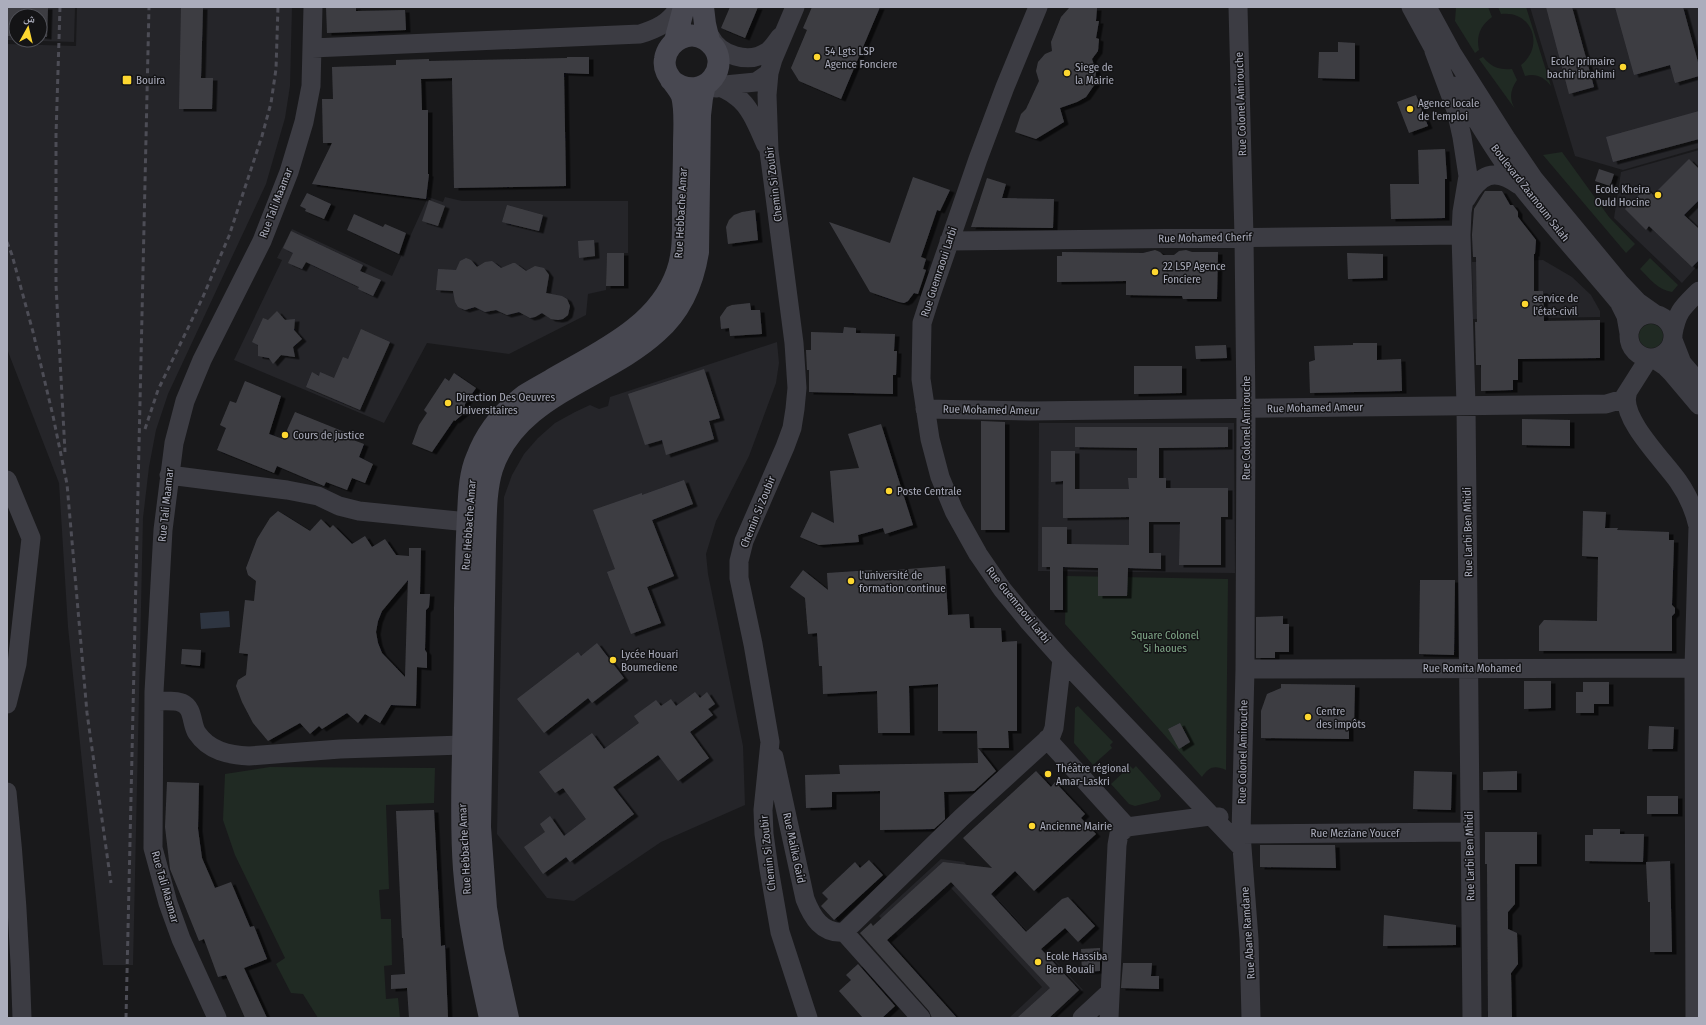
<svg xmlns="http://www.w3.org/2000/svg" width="1706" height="1025" viewBox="0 0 1706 1025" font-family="'Fira Sans Condensed','Noto Naskh Arabic',sans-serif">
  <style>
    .built { fill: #252529; fill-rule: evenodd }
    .green { fill: #202a23 }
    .water { fill: #2e3541 }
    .building { fill: #3e3e43; fill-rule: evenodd; filter: url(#shadow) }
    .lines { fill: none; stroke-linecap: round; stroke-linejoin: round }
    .street { stroke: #3c3c43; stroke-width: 19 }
    .secondary { stroke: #484851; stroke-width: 22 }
    .rail { stroke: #4d4d56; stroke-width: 3; stroke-dasharray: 5 4; stroke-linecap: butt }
    .poi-dot { fill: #fdd730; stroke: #141416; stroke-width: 1.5 }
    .labels { text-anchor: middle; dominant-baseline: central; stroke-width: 3; stroke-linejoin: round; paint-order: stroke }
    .poi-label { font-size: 11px; fill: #abadbc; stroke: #141416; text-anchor: start }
    .street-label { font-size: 11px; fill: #abadbc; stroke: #141416 }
    .park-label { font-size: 11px; fill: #81a889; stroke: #141416 }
  </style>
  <defs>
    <filter id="shadow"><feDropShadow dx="4.5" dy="2.5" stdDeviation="0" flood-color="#0009"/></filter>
  </defs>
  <rect width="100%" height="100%" fill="#19191b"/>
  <path class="built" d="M7 7H75L74 42 7 40ZM16 16H40V40H16Z
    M77 7H292L290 86 285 118 266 184 168 394 156 430 149 467 143 518 133 965H103L68 627 59 483 7 349V44L76 46Z
    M1530 7H1699V148L1623 170 1575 156Z
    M1699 150V264L1682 283 1614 218 1621 172Z
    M428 197 443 202 445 197 462 201H628V253H607L606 290 588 294 586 315 509 354 427 343 384 423 234 360 282 260 277 258 292 229 392 276Z
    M1543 260 1572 277 1591 295 1600 311V317L1473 319 1472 262Z
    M777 342 779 363 776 383 749 456 716 521 706 554 708 574 743 746 745 805 661 842 574 901 547 898 497 834 504 497 512 475 524 454 538 438 555 423 575 412 590 405 599 409 608 406 610 397Z
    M1039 423H1234L1235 573 1038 571Z
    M941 859 964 862 1083 990 1053 1018H1009L1042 987 951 888 898 936 879 916Z"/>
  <path class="green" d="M1456 7H1488L1492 17C1480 26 1476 36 1479 50L1475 53 1455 21Z
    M1498 7H1526L1551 86C1544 77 1536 73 1525 76L1521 65C1545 46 1532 10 1501 14Z
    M1483 57C1491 67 1499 70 1512 69L1517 80C1510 90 1509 99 1515 109L1479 59Z
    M1562 152 1609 217 1635 244 1626 253 1543 155Z
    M1650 258 1678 285 1672 292C1658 290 1650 279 1640 269Z
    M1639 336a12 12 0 1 1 24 0a12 12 0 1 1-24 0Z
    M1066 576 1228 579 1226 770C1214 765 1209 767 1202 777L1065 624Z
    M1078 706 1113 742 1110 745 1112 748 1093 765 1074 743 1075 708Z
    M1130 766 1133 769 1136 766 1160 793 1161 796 1159 800 1135 806 1129 804 1111 784Z
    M270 767 435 768 434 803 386 805 389 889 379 890 381 919H391L392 965 384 966 386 999 398 998 400 1018H318L303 994 291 993 276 964 285 958 235 855 223 820 225 774Z"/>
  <path class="water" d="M229 611 230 627 201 629 200 613Z"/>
  <path class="building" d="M7 7H48L47 37 40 36V16H16V36H7Z
    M181 7H203L201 78H213L212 109H179Z
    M326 7H356V11L405 10 406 30 327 33Z
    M730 7H758L745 38 721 28Z
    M812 7H880L841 99 799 81 791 68 807 30 803 28Z
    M1546 7H1572L1594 87 1569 94Z
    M1615 7H1683L1699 66V76L1675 83 1670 65 1634 75Z
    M1069 8H1097L1096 21H1099L1096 38 1099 39 1098 51 1092 59 1096 71 1095 84 1086 97 1077 102 1060 108 1064 122 1036 139 1015 132 1021 114 1026 109 1039 81 1036 71 1038 62 1045 54 1052 51 1051 42 1061 17Z
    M1338 42 1355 43V79L1318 78 1319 52H1338Z
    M567 57H589V74L564 73 566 186 454 188 452 78 421 79 422 110H428V174H429L426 199 312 184 332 143H323L322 99H333L332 67 396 65V60L429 59V61L567 58Z
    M1416 95 1428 126 1409 133 1397 102Z
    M1699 111V139L1613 162 1606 137Z
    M1445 149 1447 179H1445V218L1391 219 1390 184H1419L1418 150Z
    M1689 159 1699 169V200L1684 215 1699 229V260L1692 267 1649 226 1646 230 1625 209 1646 188 1653 195Z
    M1599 169 1614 174 1610 186 1595 181Z
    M913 177 950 190 940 211 937 210 921 257 926 259 923 269 926 270 918 294 914 293 908 301 904 303 899 302 870 292 829 222 890 243Z
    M987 178 1006 184 1002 198 1054 199 1053 228 971 227Z
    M1485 191H1502L1510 205H1513L1518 212V217L1536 240 1535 254H1534V291H1543L1544 321 1600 320V358L1518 359V380H1513V390L1481 391V365H1476L1475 322H1477L1476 257H1473L1472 235 1474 209Z
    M307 193 331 204 324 219 305 211 306 209 300 206Z
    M429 200 445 206 438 226 422 221Z
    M507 205 543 215 539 231 502 222Z
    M755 210 758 240 728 244 726 227 729 220 734 215 742 212Z
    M354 214 383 227 385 224 406 233 399 254 347 230Z
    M291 231 363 265 360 271 381 280 373 296 358 289 359 287 306 262 302 269 288 263 293 253 283 248Z
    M594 240 595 256 579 258 578 241Z
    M1155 250 1160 252 1163 255H1174L1179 251 1186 250 1192 252H1218L1217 299H1183L1182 296 1126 295V281L1057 282V256H1062V252L1143 253Z
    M607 253H624V286H606Z
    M1347 253 1383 254V278L1348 279Z
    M466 258 471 260 477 267 485 262 492 261 501 268 513 263H515L526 271 535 266 544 268 549 275 546 293 562 296 567 299 570 306 568 315 563 319 558 320 551 319 542 313 535 317 530 318 519 312 507 315 496 310 485 312 475 307 465 310 458 307 455 302 453 291 436 290 438 269 456 270 460 261Z
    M750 303 751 310H760L762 334 730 336 729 328 721 329 720 317 727 307 732 305Z
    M277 311 285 320 295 319 294 330 302 339 293 347 295 357 281 355 273 364 269 358 258 356V345L252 342 263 318 268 320Z
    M844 327 856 328V333L895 334 894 351H897L896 375H893V394L809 392V370H807L806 350H811V332L843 333Z
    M361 329 390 342 360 410 306 387 312 372 319 376 320 372 334 378 343 357 348 359Z
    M1353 343H1377V360L1401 359 1402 391 1310 393 1309 362 1315 360 1314 346 1353 345Z
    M1226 345 1227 358 1196 359 1195 346Z
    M1134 366H1182V393L1134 394Z
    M704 369 720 418 709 421 714 439 666 455 662 440 645 445 628 394Z
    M454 373 476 388 465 404 464 413 455 421 454 420 432 452 412 444 419 425 427 413 424 410 445 378 449 381Z
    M245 381 281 396 269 434 283 439 295 412 347 433 345 437 364 444 359 457 373 464 365 483 352 478 347 490 326 482 324 486 277 466 274 473 217 450 226 428 220 425 230 401 236 403Z
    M1522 419 1570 420V446L1522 445Z
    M981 421 1005 422V530H981Z
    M881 424 913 525 885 534 883 528 858 535 859 542 819 545 800 537 812 512 834 523 830 471 859 468 848 434Z
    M1075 427H1228V447L1159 448V478H1166V488H1228V517H1221V565H1179L1180 522H1149V553H1161V569L1128 568 1127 596H1098V568L1063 567V610H1050V567H1042V527H1067V544L1129 545V517L1063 518V481L1051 482V451H1075V489H1129L1128 478H1137V448L1075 447Z
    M684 480 693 504 652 520 674 576 647 587 661 623 631 634 607 572 615 569 593 510 642 493V495Z
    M278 511 310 531 321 519 330 528 333 525 352 544 365 536 372 547 385 539 396 555 409 556V548H421L420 594H430L429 607 426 610 425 650 427 653V668L417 667 416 706 391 705 380 723 365 714 358 723 347 713 322 729 319 726 310 734 300 723 268 741 253 723 242 702 236 686 238 680 246 675 248 654 239 653 245 600 254 601 256 581 248 575 246 568 257 539 270 518ZM408 580 407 610 405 677 382 653 378 643 376 632 378 621 382 611Z
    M1583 511 1606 512 1605 528H1618L1617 530 1669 532V540H1674L1672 605 1675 608V613L1672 616V651H1539V626L1544 620 1597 621 1598 557 1582 556Z
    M945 566 948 615 969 614 970 628H1001L1002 642 1017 641V731H1008L1009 748H978L996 771 974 791 944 792 945 819 934 829 880 830V791L832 792V807L806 808 805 775 840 774 839 765 978 763 977 731H938V684L909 686 910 733H878L877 691 823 694 822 666H819L817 633 808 634 805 598 790 587 803 570 828 590 827 573 872 570V572Z
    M1420 580H1455L1454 655 1419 654Z
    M1283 616V624H1289V652H1275V658H1256V617Z
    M597 643 624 678 592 703 588 698 544 733 517 699 578 652 581 656Z
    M182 649 201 650 200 666 181 664Z
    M1524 681H1551V708L1524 709Z
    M1583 682H1609V704H1594V713H1576V692H1583Z
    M1281 684 1355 685 1354 725H1349V739L1261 738V711L1267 694 1281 688Z
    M695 692 700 698 707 692 715 704 708 709 713 715 690 732 709 758 678 781 658 755 613 787 634 814 570 862 566 857 543 874 524 847 545 832 540 824 550 816 564 836 586 819 563 788 555 793 539 772 592 733 604 749 639 723 634 716 656 700 661 706 671 699 676 706Z
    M1180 723 1190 742 1179 749 1168 729Z
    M1649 726 1674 727 1673 749H1648Z
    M1036 771 1051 787 1055 782 1085 814 1081 818 1096 834 1034 891 1015 871 991 894 1026 932 1062 899 1068 897 1095 926 1078 942 1065 928 1041 949 1079 990 1049 1018H1017L1050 988 951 882 887 940 957 1018H932L929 1011 860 933 871 923 873 926 943 862 992 868 963 838Z
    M1414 771 1452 772 1451 810 1413 809Z
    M1517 771V790H1483V772Z
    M167 782 199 783 198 829 202 858 215 888 231 882 250 927 254 926 267 959 244 968 267 1018H245L226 975 218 977 204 939 199 941 170 869 165 827Z
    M1647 796H1678V814H1647Z
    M434 810 441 946 445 945 448 1018H409L407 988 391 989V975L405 974 403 938H402L396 811Z
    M1593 829H1620V834H1644L1643 862 1585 861V835H1593Z
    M1485 832H1537V864H1515V904L1508 912V929L1517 933 1518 964 1511 973 1512 1018H1488L1487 864H1485Z
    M1260 845H1335L1336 868 1260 867Z
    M869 860 883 875 834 920 821 906 828 899 822 893 855 862 860 868Z
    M1670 861 1672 952H1650V902H1648L1646 862Z
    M1384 915 1456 925V945L1383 946Z
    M1100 948V971L1082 972 1081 949Z
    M1123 963H1152L1151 976H1159V989L1121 988Z
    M858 964 895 1006 882 1018H863L839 991 851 980 846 975Z"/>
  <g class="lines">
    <path class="street" d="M795 7 773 59 769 73 767 95 769 151 794 343 797 388 795 409 792 428 785 447 744 541 739 561V578L753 644 770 742 763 810 764 834 769 869 780 932 808 1018
      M1038 7 1005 87 978 159 931 295 922 323 921 379 930 439 940 477 954 511 978 554 1002 589 1029 622 1062 659 1242 848
      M1238 7 1244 237 1246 409 1245 669 1241 834 1249 939 1251 1018
      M1411 7 1441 62
      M1427 7 1452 53 1506 138 1534 179 1620 283 1638 302 1655 314
      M710 36C720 56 749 64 767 52 772 49 776 42 780 37
      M312 48 640 34C656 29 670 23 679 7
      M1434 51 1456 110 1462 137 1468 176 1462 212 1461 235 1466 405 1472 1018
      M709 83C718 86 729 90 737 97 751 107 759 130 766 145
      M1456 86C1474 115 1490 144 1510 171 1543 217 1583 258 1619 302L1626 316 1629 333
      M716 88 725 85 756 82 769 73
      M1466 199C1480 174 1494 167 1519 185
      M949 241 1461 235
      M1629 336a22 22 0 1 1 44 0a22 22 0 1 1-44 0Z
      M1673 334C1677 311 1683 307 1699 291
      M1673 340 1682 363 1699 383
      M1653 358 1665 366 1672 373 1699 405
      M1627 395C1621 419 1664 461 1678 481 1688 495 1694 509 1698 526L1694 668 1695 1018
      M925 409 1030 411 1606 404 1623 399 1649 358
      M169 475 287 490 318 496 339 506 359 511 468 522
      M7 480 31 538 17 664 7 704
      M1245 669 1699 668
      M154 701C161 701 177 700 182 703 194 708 191 724 197 733 209 751 229 755 249 756L340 749 463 745
      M1047 739 1127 827
      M774 757 805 899C812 917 822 934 844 932L961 818 1051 736 1054 728 1062 659
      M7 792C15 868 20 942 22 1018
      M1241 834 1469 832
      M844 932 921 1018
      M217 1018 181 939 168 903 153 848 154 692 163 530 174 443 185 401 202 360 262 241 289 172 304 122 311 86 313 7
      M1082 1018 1110 992
      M1109 1018 1117 845 1119 834 1127 827 1210 816 1219 817"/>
    <path class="secondary" d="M703 7 705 24 709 41
      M675 41 684 7
      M490 1018C479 968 468 919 464 869 461 830 462 792 463 753 464 705 465 656 465 608 466 577 466 547 468 516 469 497 469 475 477 457 486 433 504 411 525 395 533 390 542 385 551 380 597 353 658 327 677 272 684 253 683 231 683 212 683 189 684 167 684 145 684 130 686 111 682 96 677 83 662 75 665 59 668 40 690 29 706 40 737 61 705 107 671 80
      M508 1018 493 950 486 908 480 827 485 542C486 518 485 492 492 469 517 394 605 380 657 332 681 311 693 283 698 252L700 115 702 98 705 85"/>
    <path class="rail" d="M60 7 56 135V285L65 452
      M7 242 12 255 33 332 53 416 67 484 87 713 111 883
      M145 429 158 390 202 299 229 236 262 136 271 103 276 69 278 7
      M126 1018 149 7"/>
  </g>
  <g class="poi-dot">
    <circle cx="817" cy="57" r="4"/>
    <circle cx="1623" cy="67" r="4"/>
    <circle cx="1067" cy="73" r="4"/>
    <rect x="122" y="75" width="10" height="10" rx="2"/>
    <circle cx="1410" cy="109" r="4"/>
    <circle cx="1658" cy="195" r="4"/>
    <circle cx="1155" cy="272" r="4"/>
    <circle cx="1525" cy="304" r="4"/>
    <circle cx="448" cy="403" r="4"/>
    <circle cx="285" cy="435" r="4"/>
    <circle cx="889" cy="491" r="4"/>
    <circle cx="851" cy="581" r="4"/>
    <circle cx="613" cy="660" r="4"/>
    <circle cx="1308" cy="717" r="4"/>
    <circle cx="1048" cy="774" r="4"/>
    <circle cx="1032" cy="826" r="4"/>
    <circle cx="1038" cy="962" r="4"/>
  </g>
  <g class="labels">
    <g class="poi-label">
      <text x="825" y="51">54 Lgts LSP<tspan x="825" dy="13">Agence Fonciere</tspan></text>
      <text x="1615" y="61" text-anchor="end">Ecole primaire<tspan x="1615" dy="13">bachir ibrahimi</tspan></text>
      <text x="1075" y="67">Siege de<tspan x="1075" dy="13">la Mairie</tspan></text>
      <text x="136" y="80">Bouira</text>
      <text x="1418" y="103">Agence locale<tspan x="1418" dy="13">de l'emploi</tspan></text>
      <text x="1650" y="189" text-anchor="end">Ecole Kheira<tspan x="1650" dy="13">Ould Hocine</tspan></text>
      <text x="1163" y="266">22 LSP Agence<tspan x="1163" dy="13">Fonciere</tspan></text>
      <text x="1533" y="298">service de<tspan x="1533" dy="13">l'état-civil</tspan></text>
      <text x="456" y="397">Direction Des Oeuvres<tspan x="456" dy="13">Universitaires</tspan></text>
      <text x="293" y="435">Cours de justice</text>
      <text x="897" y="491">Poste Centrale</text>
      <text x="859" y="575">l'université de<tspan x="859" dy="13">formation continue</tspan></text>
      <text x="621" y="654">Lycée Houari<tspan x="621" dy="13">Boumediene</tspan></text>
      <text x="1316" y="711">Centre<tspan x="1316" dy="13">des impôts</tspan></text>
      <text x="1056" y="768">Théâtre régional<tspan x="1056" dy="13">Amar-Laskri</tspan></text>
      <text x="1040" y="826">Ancienne Mairie</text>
      <text x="1046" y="956">Ecole Hassiba<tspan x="1046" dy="13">Ben Bouali</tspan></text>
    </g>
    <g class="street-label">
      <text transform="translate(1241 104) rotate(-92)">Rue Colonel Amirouche</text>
      <text transform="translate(774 184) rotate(-97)">Chemin Si Zoubir</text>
      <text transform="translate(1530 193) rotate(52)">Boulevard Zaamoum Salah</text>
      <text transform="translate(276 203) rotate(-69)">Rue Tali Maamar</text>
      <text transform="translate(681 213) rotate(-87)">Rue Hebbache Amar</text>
      <text transform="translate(1205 238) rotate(-1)">Rue Mohamed Cherif</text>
      <text transform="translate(939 272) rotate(-72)">Rue Guemraoui Larbi</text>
      <text transform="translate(1315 408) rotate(-1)">Rue Mohamed Ameur</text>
      <text transform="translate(991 410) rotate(1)">Rue Mohamed Ameur</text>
      <text transform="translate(1246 428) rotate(-90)">Rue Colonel Amirouche</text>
      <text transform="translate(166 505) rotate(-84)">Rue Tali Maamar</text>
      <text transform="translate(758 512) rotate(-68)">Chemin Si Zoubir</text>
      <text transform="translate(469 525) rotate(-86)">Rue Hebbache Amar</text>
      <text transform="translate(1468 532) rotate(-91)">Rue Larbi Ben Mhidi</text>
      <text transform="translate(1018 605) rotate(51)">Rue Guemraoui Larbi</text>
      <text x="1472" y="668">Rue Romita Mohamed</text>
      <text transform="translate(1243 752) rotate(-89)">Rue Colonel Amirouche</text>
      <text x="1355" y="833">Rue Meziane Youcef</text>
      <text transform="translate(794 848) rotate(78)">Rue Malika Gaid</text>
      <text transform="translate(465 849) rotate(-93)">Rue Hebbache Amar</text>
      <text transform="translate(768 853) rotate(-96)">Chemin Si Zoubir</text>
      <text transform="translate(1470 856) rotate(-91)">Rue Larbi Ben Mhidi</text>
      <text transform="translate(165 887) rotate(74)">Rue Tali Maamar</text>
      <text transform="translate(1248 933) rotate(-94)">Rue Abane Ramdane</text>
    </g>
    <g class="park-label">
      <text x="1165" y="635">Square Colonel<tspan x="1165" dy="13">Si haoues</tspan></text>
    </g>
  </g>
  <rect width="1706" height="1025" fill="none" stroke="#abadbc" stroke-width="16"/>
  <g transform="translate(28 28) rotate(8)"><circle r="19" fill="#141416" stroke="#505158"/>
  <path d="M0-3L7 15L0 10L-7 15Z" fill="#fdd730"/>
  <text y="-6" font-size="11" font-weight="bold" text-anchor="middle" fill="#abadbc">ش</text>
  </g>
</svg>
